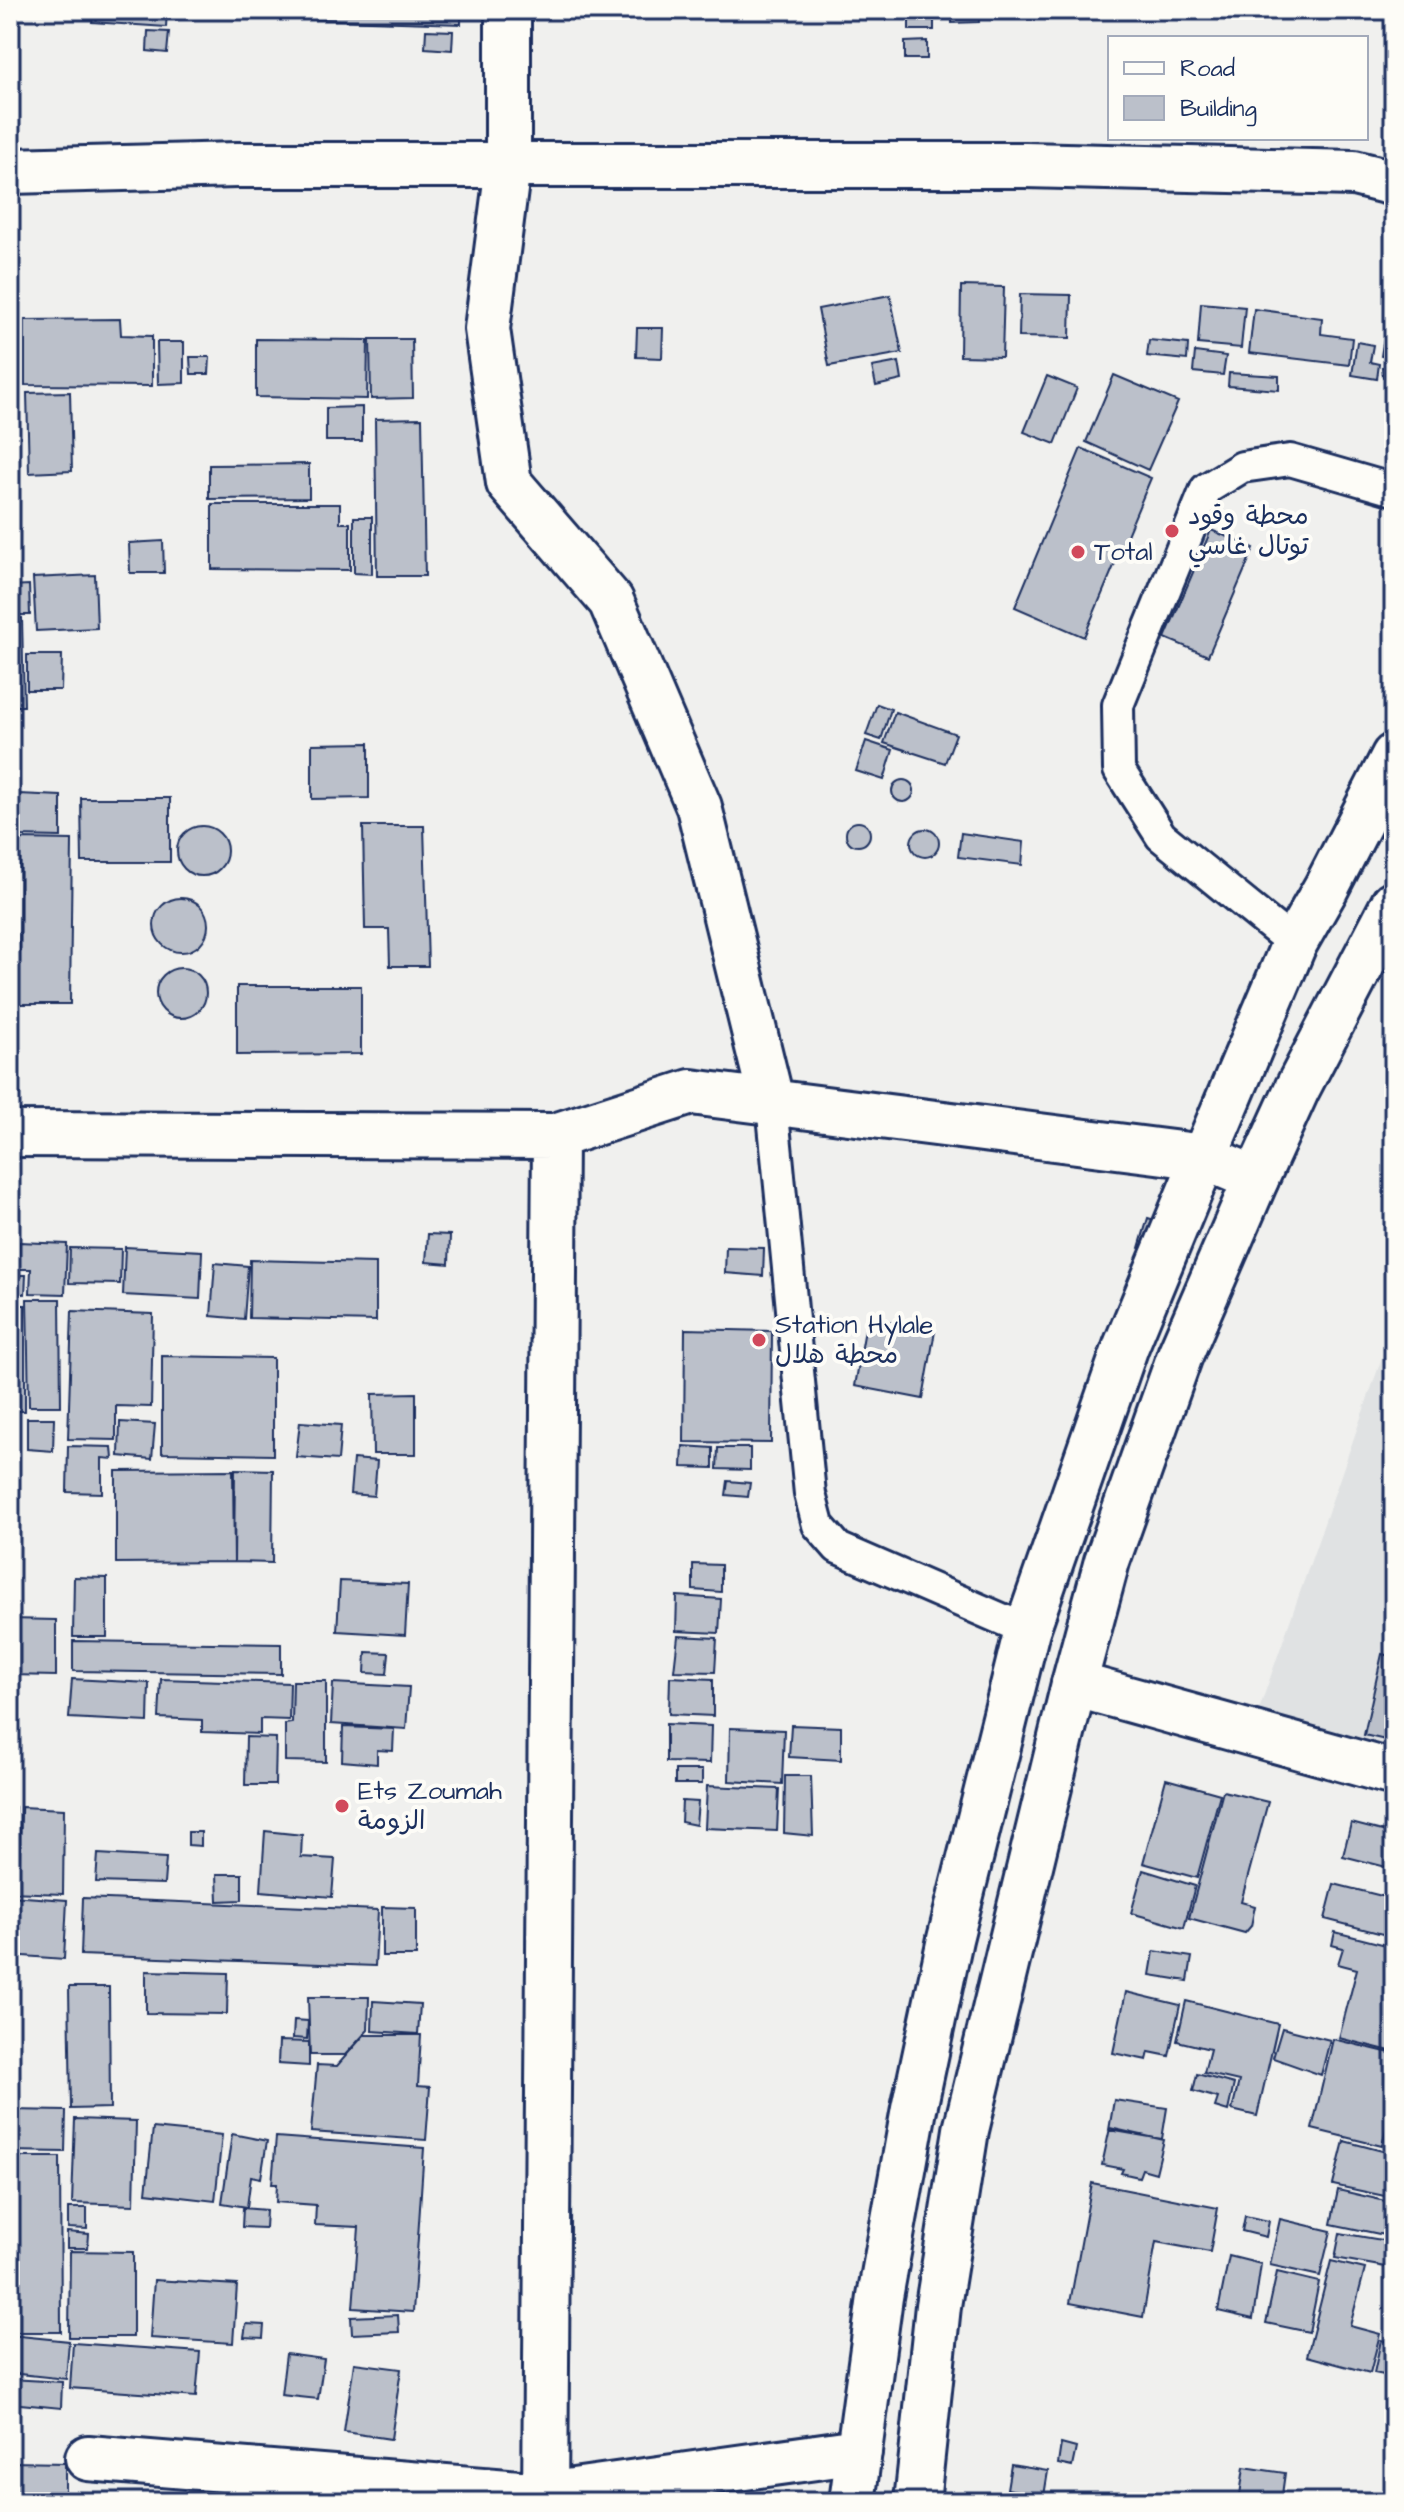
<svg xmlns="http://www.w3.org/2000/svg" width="1404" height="2512" viewBox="0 0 1404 2512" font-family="'Architects Daughter','Playpen Sans Arabic',sans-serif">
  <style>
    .built { fill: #e0e2e3 }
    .building { fill: #bbc0ca; stroke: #1b2f5e; stroke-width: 2 }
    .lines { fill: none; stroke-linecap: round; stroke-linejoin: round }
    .lane-casing { stroke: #1b2f5e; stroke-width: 36 }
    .street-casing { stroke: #1b2f5e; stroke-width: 50 }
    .secondary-casing { stroke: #1b2f5e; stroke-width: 50 }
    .lane { stroke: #fdfcf7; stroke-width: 30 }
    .street { stroke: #fdfcf7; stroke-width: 44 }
    .secondary { stroke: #fdfcf7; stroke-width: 44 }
    .poi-dot { fill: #d1495b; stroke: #fdfcf7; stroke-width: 3 }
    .labels { text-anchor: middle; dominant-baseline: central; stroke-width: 8; stroke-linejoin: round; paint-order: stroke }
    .poi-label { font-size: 26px; fill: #1b2f5e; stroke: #fdfcf7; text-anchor: start }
  </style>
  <rect width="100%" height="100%" fill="#f0f0ee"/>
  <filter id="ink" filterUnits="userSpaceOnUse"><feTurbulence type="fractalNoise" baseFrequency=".0125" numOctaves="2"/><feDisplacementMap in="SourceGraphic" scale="16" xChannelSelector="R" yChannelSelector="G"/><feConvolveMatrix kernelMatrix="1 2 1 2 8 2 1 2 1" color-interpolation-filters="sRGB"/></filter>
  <g filter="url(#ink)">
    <path class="built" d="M1394 1323V1763L1253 1727Z"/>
    <path class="building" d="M93 10H167L166 27 92 22Z
      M310 10H461V24L310 19Z
      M952 10H978L979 22 952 23Z
      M909 16H934V30H909Z
      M426 30 453 31 452 50 425 48Z
      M148 31 169 32 167 53 147 51Z
      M927 41V59H905V42Z
      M961 286 1004 287 1002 357 960 356Z
      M1020 294 1071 295 1070 338 1019 337Z
      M890 295 902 353 829 366 818 309Z
      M10 298H15L17 335H10Z
      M1201 303 1245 307 1241 348 1198 344Z
      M1254 309 1322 318 1321 334 1352 338 1349 365 1249 353Z
      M120 319 121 335 152 336V386L25 385V320Z
      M637 328H663L662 358 636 357Z
      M1384 338 1394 340V358L1381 356Z
      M256 339 368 340 367 399 256 397Z
      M370 339H412L413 398 371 399Z
      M1149 340 1188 344 1187 360 1147 356Z
      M157 342H184V383L158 384Z
      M1357 342 1373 345 1370 362 1379 364 1377 379 1352 375Z
      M1195 352 1226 356 1223 375 1193 372Z
      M190 357H210L209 374H191Z
      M899 362 902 380 876 386 872 367Z
      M1382 367H1394V376L1383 377Z
      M1229 373 1279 376V390L1228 386Z
      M1114 375 1178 402 1148 470 1086 442Z
      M1047 376 1077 388 1055 444 1024 432Z
      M70 392 72 471 29 473 27 393Z
      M362 407V441H326V408Z
      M422 418 425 576H377L375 419Z
      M1081 448 1151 478 1084 637 1015 607Z
      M10 461H13L15 511H10Z
      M309 464V498L209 499V465Z
      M212 504H340V523H350V570L212 569Z
      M354 517H372V574L354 573Z
      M1211 530 1254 548 1208 656 1165 638Z
      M163 541 164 573H130L129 543Z
      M95 575 97 628 36 631 33 578Z
      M29 585 30 615H10V586Z
      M10 618H22L24 706H10Z
      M27 655H62L61 690H27Z
      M877 704 891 709 881 740 866 735Z
      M895 712 956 734 945 763 884 743Z
      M866 741 893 750 884 780 856 771Z
      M369 743V798L312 799V744Z
      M892 791a11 11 0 1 1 22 0a11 11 0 1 1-22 0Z
      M19 794 61 796V837L18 836Z
      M81 798H170V862H82Z
      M846 834a12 12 0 1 1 24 0a12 12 0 1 1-24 0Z
      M177 851a25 25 0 1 1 50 0a25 25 0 1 1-50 0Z
      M363 826H424L428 966H390L389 929H365Z
      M911 843a14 14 0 1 1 28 0a14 14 0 1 1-28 0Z
      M961 833 1024 842 1022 865 958 857Z
      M20 839 72 840 70 1004H19Z
      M154 925a27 27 0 1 1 54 0a27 27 0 1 1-54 0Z
      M156 993a25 25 0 1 1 50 0a25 25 0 1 1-50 0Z
      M237 986H361V1054L237 1055Z
      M10 1019 18 1020 16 1056H10Z
      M1148 1218 1161 1222 1152 1253 1139 1248Z
      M428 1234 450 1235 449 1264 426 1262Z
      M19 1242 67 1244 65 1294 30 1293 31 1269H18Z
      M10 1247H17L16 1275H26L25 1294 10 1293Z
      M125 1247 202 1251 200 1299 123 1295Z
      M726 1247 764 1248 763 1276 725 1273Z
      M70 1248 121 1249 120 1284 69 1283Z
      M250 1260 376 1263V1321L249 1318Z
      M215 1263 248 1266 244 1319 211 1316Z
      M27 1299H60L61 1406H29Z
      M10 1305H25V1411H10Z
      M72 1311 153 1314 151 1407 116 1406V1440L68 1439Z
      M867 1318 935 1331 923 1399 855 1386Z
      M685 1329 772 1331 771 1443 684 1442Z
      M162 1356 273 1358V1455L162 1453Z
      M416 1393V1454H373L372 1394Z
      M27 1418H54L53 1451 27 1449Z
      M120 1422 155 1424 152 1459 119 1456Z
      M300 1422 341 1425 338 1460 296 1457Z
      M68 1446 112 1447 113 1459 102 1458V1493L67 1492Z
      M683 1446 713 1448V1468L682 1467Z
      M718 1448H750V1470L717 1469Z
      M353 1459 377 1461 374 1496 350 1494Z
      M235 1469 273 1470 272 1563 234 1562Z
      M233 1470 234 1562 116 1563V1471Z
      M728 1481 750 1483 748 1497 726 1495Z
      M693 1564 721 1565V1592L693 1590Z
      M74 1577 107 1578V1637H73Z
      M340 1581 408 1584 405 1635 337 1631Z
      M677 1596 721 1599 719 1633 676 1631Z
      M10 1619 56 1620V1676L10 1675Z
      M678 1636 717 1638 715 1672 674 1671Z
      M73 1641 281 1644V1674L73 1671Z
      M366 1652 389 1653 387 1674 365 1673Z
      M1382 1654 1394 1657V1742L1364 1735Z
      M670 1677 713 1679V1716L669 1714Z
      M72 1679 149 1683 148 1722 69 1718Z
      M161 1679 290 1683 289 1720 260 1719V1734L202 1732V1720L159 1718Z
      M293 1681H326V1762L285 1761V1724L292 1723Z
      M333 1683 409 1687 406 1729 331 1724Z
      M666 1724 711 1726 710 1763 666 1762Z
      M791 1725 841 1727V1760L789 1757Z
      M343 1727 394 1729 393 1751 377 1750V1764L342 1761Z
      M730 1728 784 1730 782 1784 729 1781Z
      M246 1737 276 1738 275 1785H245Z
      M675 1770H702V1784H675Z
      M785 1776H811L813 1836 784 1833Z
      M1166 1779 1220 1794 1197 1878 1143 1863Z
      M707 1786 779 1789 777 1831 705 1828Z
      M1223 1791 1268 1802 1241 1902 1255 1906 1251 1926 1245 1933 1189 1918Z
      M682 1801 698 1802 696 1825 681 1822Z
      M10 1807H15L12 1857 10 1856Z
      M21 1807 64 1809 63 1894 10 1892V1862H19Z
      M1351 1823 1394 1834V1869L1343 1856Z
      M265 1831 302 1835 301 1857 335 1859 332 1897 261 1891Z
      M188 1832H201V1846L188 1845Z
      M98 1854 166 1858 164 1884 96 1882Z
      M1143 1870 1195 1886 1184 1928 1131 1913Z
      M217 1874H242V1900L218 1901Z
      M1334 1884 1394 1899V1937L1325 1919Z
      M10 1896 67 1900 64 1959 10 1955Z
      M83 1898 378 1910 375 1966 81 1955Z
      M382 1907 416 1908V1956H382Z
      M1335 1932 1394 1947V2052L1339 2038 1357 1969 1338 1964 1343 1948 1332 1945Z
      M1154 1951 1192 1957 1188 1981 1150 1975Z
      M146 1971 228 1973 227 2014 146 2013Z
      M69 1987H109L110 2108 71 2109Z
      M1126 1992 1180 2005 1169 2056 1149 2052 1147 2060 1113 2053Z
      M308 1997H369L368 2030 345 2055H310Z
      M373 2001 420 2004 418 2034 372 2031Z
      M1186 2001 1278 2024 1257 2116 1232 2110 1239 2081 1204 2073 1210 2049 1177 2041Z
      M294 2020 308 2021 307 2039 293 2038Z
      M1282 2028 1330 2040 1321 2075 1273 2058Z
      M364 2035H421L418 2086 430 2087 426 2140 311 2132 317 2065 337 2066Z
      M1333 2039 1394 2054V2094L1382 2146 1312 2129Z
      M279 2041 309 2042V2066L278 2064Z
      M1197 2074 1234 2084 1228 2111 1215 2107 1218 2098 1193 2091Z
      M1114 2100 1167 2108 1162 2139 1109 2130Z
      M10 2110 66 2111 65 2152 10 2151Z
      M75 2119 136 2121 134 2205 72 2203Z
      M153 2128 222 2135 215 2201 146 2193Z
      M1110 2128 1164 2140 1156 2173 1142 2169 1139 2177 1121 2173 1123 2169 1102 2165Z
      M232 2134 267 2141 261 2178 251 2176 247 2207 222 2203Z
      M276 2137 424 2148 413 2312 353 2308 359 2227 315 2225 316 2205 276 2202 277 2184H272Z
      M1344 2141 1394 2154V2198L1333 2185Z
      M11 2157H60L61 2332H10Z
      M1092 2183 1218 2208 1210 2252 1156 2242 1143 2317 1070 2303Z
      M1338 2190 1394 2203V2237L1331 2224Z
      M68 2208H87V2229L68 2228Z
      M243 2208 266 2210 265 2228 242 2227Z
      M1245 2216 1269 2221 1266 2237 1242 2231Z
      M1280 2219 1331 2231 1320 2276 1270 2265Z
      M67 2232 89 2234 88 2248H67Z
      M1340 2233 1394 2242 1391 2268 1335 2258Z
      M70 2251 133 2252V2337H69Z
      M1229 2256 1261 2264 1253 2319 1218 2311Z
      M1331 2261 1365 2269 1350 2326 1380 2334 1370 2373 1307 2356Z
      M1277 2272 1319 2282 1309 2332 1266 2323Z
      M154 2280 237 2285 233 2343 150 2338Z
      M398 2315 399 2332 352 2334 351 2317Z
      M246 2324 264 2325 263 2338 244 2337Z
      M10 2335 69 2341 66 2379 10 2373Z
      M1381 2340 1394 2343V2377L1374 2373Z
      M73 2343 200 2352 196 2397 70 2388Z
      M286 2354 324 2359 318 2399 281 2395Z
      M354 2363 401 2369 391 2439 344 2432Z
      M10 2379 62 2382 61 2408 10 2403Z
      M1061 2444 1076 2448 1072 2467 1058 2464Z
      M10 2462 65 2463V2502H10Z
      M1011 2465 1048 2471 1044 2496 1007 2489Z
      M1244 2467 1285 2473 1281 2502H1239Z"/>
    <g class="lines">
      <defs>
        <path id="lane" d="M1294 944 1161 836 1119 770 1118 705 1206 489 1242 467 1290 460 1394 490
          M772 1104 810 1494 818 1525 838 1548 1027 1630"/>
        <path id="street" d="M508 10V166L487 329 509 483 611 601 699 807 772 1104
          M10 1134 555 1136 691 1092 1204 1157 1256 1179
          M1074 1684 1394 1773
          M88 2458 545 2495 859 2451
          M545 2502 555 1136"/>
        <path id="secondary" d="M10 171 237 165H1025L1354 173 1394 183
          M852 2502 880 2297 914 2109 950 1939 1027 1630 1126 1346 1204 1157 1294 944 1326 888 1394 756
          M917 2502 938 2306 966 2130 1074 1684 1107 1561 1180 1355 1256 1179 1297 1089 1394 903"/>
      </defs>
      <use href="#lane" class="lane-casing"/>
      <use href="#street" class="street-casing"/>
      <use href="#secondary" class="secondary-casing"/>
      <use href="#lane" class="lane"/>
      <use href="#street" class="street"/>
      <use href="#secondary" class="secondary"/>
    </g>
  </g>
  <g class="poi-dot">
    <circle cx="1172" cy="531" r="8"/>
    <circle cx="1078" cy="552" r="8"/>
    <circle cx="759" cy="1340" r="8"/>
    <circle cx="342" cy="1806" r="8"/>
  </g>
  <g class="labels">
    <g class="poi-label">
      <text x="1188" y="516">محطة وقود<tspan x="1188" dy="30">توتال غاسي</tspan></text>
      <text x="1094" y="552">Total</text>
      <text x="775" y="1325">Station Hylale<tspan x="775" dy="30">محطة هلال</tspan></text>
      <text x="358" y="1791">Ets Zoumah<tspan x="358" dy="30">الزومة</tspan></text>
    </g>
  </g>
  <rect width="1404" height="2512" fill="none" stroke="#fdfcf7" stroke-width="40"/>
  <rect x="20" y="20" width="1364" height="2472" fill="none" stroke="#1b2f5e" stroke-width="3" filter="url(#ink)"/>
  <rect x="1108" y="36" width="260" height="104" fill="#fdfcf7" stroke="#a3aaba" stroke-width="2"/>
  <rect x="1124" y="62" width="40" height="12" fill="#fdfcf7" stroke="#a3aaba" stroke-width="2"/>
  <text x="1180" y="76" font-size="24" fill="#1b2f5e">Road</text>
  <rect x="1124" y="96" width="40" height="24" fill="#bbc0ca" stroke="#a3aaba" stroke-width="2"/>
  <text x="1180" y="116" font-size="24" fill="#1b2f5e">Building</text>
</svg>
